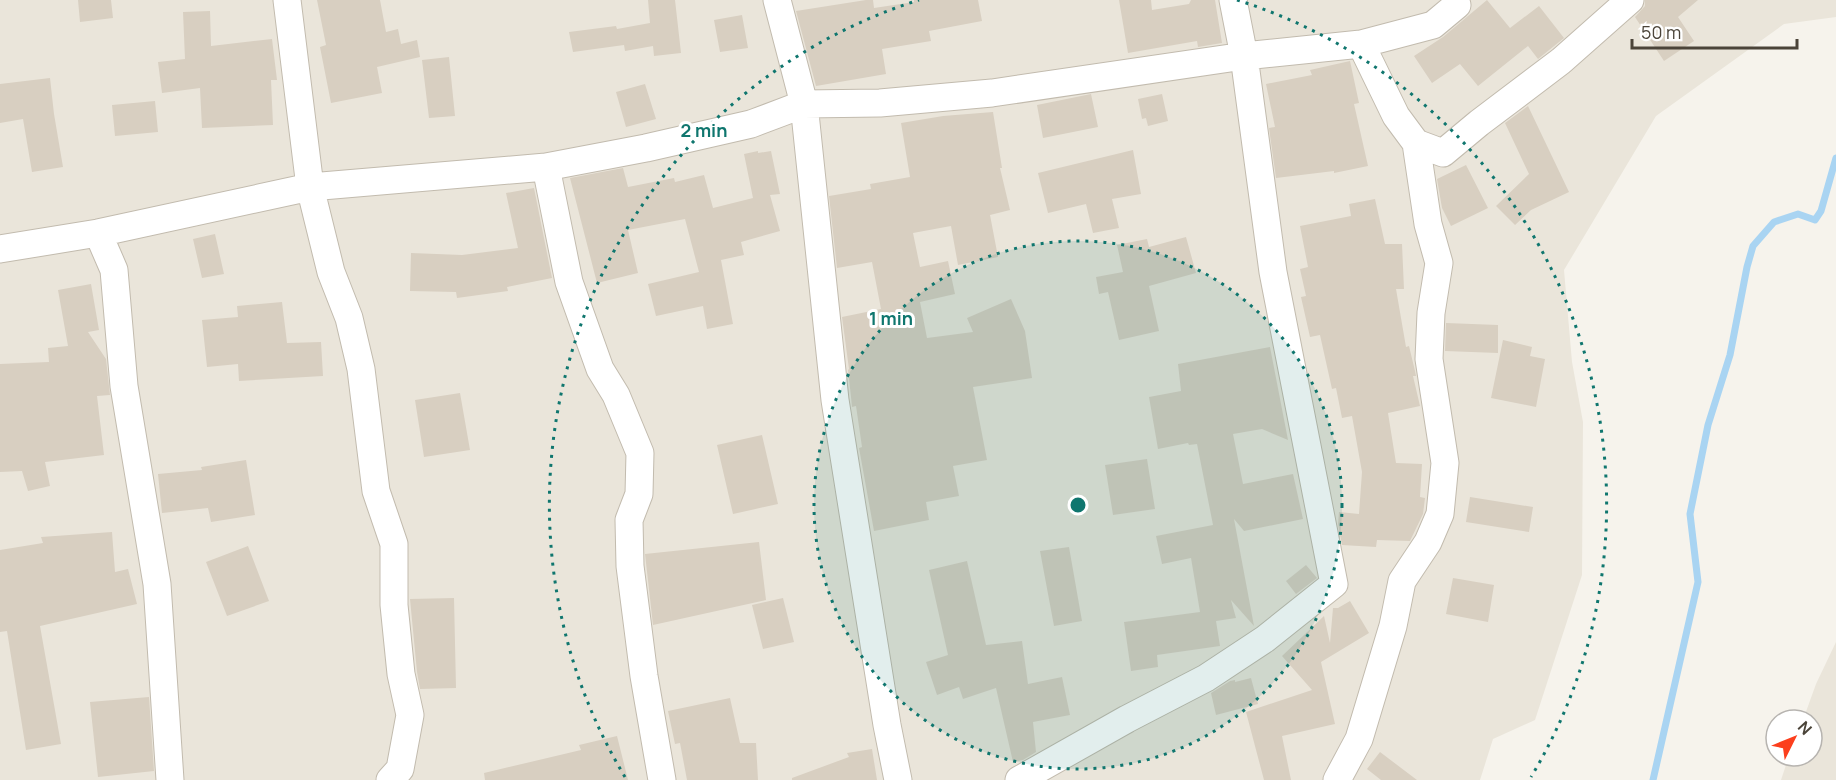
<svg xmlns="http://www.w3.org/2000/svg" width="1836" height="780" viewBox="0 0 1836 780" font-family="Manrope,sans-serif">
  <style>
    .residential { fill: #eae5da }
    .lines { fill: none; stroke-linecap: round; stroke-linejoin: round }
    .stream { stroke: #a9d4f2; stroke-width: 7 }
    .building { fill: #d8cfc1 }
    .minor-casing { stroke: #c2bbae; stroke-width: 29 }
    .minor { stroke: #fff; stroke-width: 27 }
    .ring { fill: none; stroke: #0f766e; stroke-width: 3; stroke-dasharray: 3 6 }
    .centre { fill: #0f766e; stroke: #fff; stroke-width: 3 }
    .ring-label { font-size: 18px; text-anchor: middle; font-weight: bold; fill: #0f766e; stroke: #fff; stroke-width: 6; stroke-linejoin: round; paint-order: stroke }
  </style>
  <rect width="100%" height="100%" fill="#f6f3ec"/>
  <path class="residential" d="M0 0H1836V17L1784 24 1656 116 1564 270 1572 362 1583 422 1582 575 1535 720 1493 739 1480 780H0Z
    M1836 642V780H1781L1789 756H1812V720H1803L1816 684Z"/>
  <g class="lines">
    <path class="stream" d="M1653 780 1698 582 1690 514 1708 425 1730 355 1747 267 1753 246 1774 222 1798 214 1815 220 1821 211 1836 158"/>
  </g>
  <path class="building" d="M78 0H111L113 18 80 22Z
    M317 0H380L386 32 398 29 401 44 417 40 420 57 377 67 382 93 331 103 320 47 326 45Z
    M648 0H675L681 53 654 56 653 46 625 51 624 45 573 52 569 32 616 26 617 29 650 23Z
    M866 0H873L874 8 914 2V0H978L982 21 929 31 931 41 882 49 886 74 816 86 796 11Z
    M1119 0H1151L1152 10 1189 4 1191 0H1215L1222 43 1198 47 1197 41 1128 53Z
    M1487 0 1510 28 1539 6 1564 38 1538 59 1528 46 1478 86 1460 64 1432 83 1414 56 1443 37Z
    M1645 0H1698L1678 17 1694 41 1664 61 1635 17 1645 6Z
    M210 11 211 46 272 39 277 80H271L273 125 202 128 200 88 162 93 158 62 185 59 183 12Z
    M742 15 748 48 720 52 714 20Z
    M449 57 455 116 429 118 422 60Z
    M1350 61 1359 103 1354 104 1368 166 1334 173V171L1276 178 1269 128 1275 127 1266 84 1312 75 1310 70Z
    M50 78 54 114 63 167 32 172 23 119 0 123V84Z
    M645 84 656 119 626 127 616 92Z
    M1091 94 1098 127 1043 138 1037 105Z
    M1162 94 1168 121 1148 126 1146 118 1142 119 1138 99Z
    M155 101 158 132 115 136 112 105Z
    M1528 106 1569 192 1531 210 1515 225 1496 206 1529 174 1505 123Z
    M993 112 1002 168H1000L1010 210 990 215 998 257 958 265 951 226 913 233 920 267 948 261 955 294 920 302 927 338 973 332 967 318 1011 299 1025 331 1032 378 973 387 987 460 953 466 959 496 926 502 929 520 874 531 859 448 862 447 856 406 852 407 851 397 848 370 849 369 842 317 881 309 872 262 837 268 829 196 871 189 870 184 910 177 901 123 943 116Z
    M1133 150 1141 194 1112 199 1119 228 1093 233 1086 204 1048 213 1038 173Z
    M758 151V153L771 151 780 194 770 195 780 231 741 242 744 255 721 260 733 324 707 329 703 306 656 316 648 284 699 272 685 219 628 230 638 273 597 283 570 178 623 168 628 187 674 178 675 182 704 175 713 208 753 198 744 154Z
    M1466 165 1488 208 1451 226 1442 208 1437 179Z
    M534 188 552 278 507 287 508 291 457 298 456 292 410 291 411 253 462 255 518 248 506 193Z
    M1375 199 1385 244H1402L1404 289H1396L1406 347 1409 346 1415 371 1416 376H1413L1420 406 1388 413 1396 463 1422 464 1420 497 1425 498 1423 514 1410 541 1377 540 1376 547 1342 545 1338 524 1339 512 1359 514 1362 472 1352 416 1342 418 1336 388 1332 389 1320 335 1310 337 1301 297 1306 296 1300 269 1308 267 1300 226 1351 216 1349 204Z
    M215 234 224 274 202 278 193 239Z
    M1186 237 1196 273 1149 286 1159 331 1119 340 1108 292 1099 294 1096 277 1123 272 1117 245 1147 239 1149 247Z
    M91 284 99 330 88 332 106 359 110 395 97 396 104 455 45 462 50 486 28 491 22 471 0 472V364L49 362 48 348 68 346 58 290Z
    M282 302 287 343 321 342 323 376 239 381 238 364 207 367 202 320 238 317 237 306Z
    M1446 323 1498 325V353L1445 351Z
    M1503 340 1532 347 1530 356 1545 359 1536 407 1491 398Z
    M1270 347 1288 440 1262 429 1233 434 1243 484 1293 474 1303 519 1244 531 1234 519 1254 626 1231 600 1236 618 1216 621 1220 646 1157 655 1158 667 1131 671 1124 622 1200 612 1191 558 1162 564 1156 536 1213 525 1197 444 1189 445 1188 443 1158 449 1149 397 1181 391 1178 364Z
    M460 393 470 450 424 457 415 400Z
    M762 435 778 504 733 514 717 445Z
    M1147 459 1155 509 1113 515 1105 465Z
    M246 460 255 515 211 522 208 508 162 513 158 474 202 470 201 467Z
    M1470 497 1533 507 1529 532 1466 522Z
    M112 532 115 572 128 569 137 604 40 626 61 744 26 750 7 631 0 632V550L43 543 41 537Z
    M759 542 766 600 653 625 645 554Z
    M248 546 269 601 227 616 206 562Z
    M1069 547 1082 621 1054 626 1040 551Z
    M967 561 986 645 1022 641 1028 684 1062 677 1070 715 1033 722 1036 752 1023 760 1013 762 996 688 963 699 959 687 937 695 926 662 948 655 929 570Z
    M1306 565 1317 578 1296 594 1286 581Z
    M1453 578 1494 585 1488 622 1446 614Z
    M454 598 456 688 420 689 417 672 410 599Z
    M783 598 794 642 763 649 752 605Z
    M1350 601 1369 633 1321 662 1335 724 1282 736 1291 780H1264L1246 712 1312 690 1282 656 1324 616 1330 643 1333 608H1338Z
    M1251 678 1258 704 1216 715 1211 693 1230 681 1235 680V682Z
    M149 697 154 771 98 777 90 702Z
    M730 698 740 743H756L758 780H687L680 743 675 744 668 711Z
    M617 736 628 780H485L484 773 581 750 579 745Z
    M872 749 877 780H792V778L849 757 847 753Z
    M1380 752 1417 780H1381L1367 769Z"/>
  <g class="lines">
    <defs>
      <path id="minor" d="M287 0 310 187 331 272 349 318 361 369 376 491 394 544V605L401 674 410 715 400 769 390 780
        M777 0 804 104 835 400 887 725 898 780
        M1361 44 1396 116 1416 143 1443 153 1479 123 1561 61 1630 0
        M546 167 569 282 600 369 616 395 640 453 639 494 629 520 630 566 644 676 662 780
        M98 233 114 270 124 386 157 584 170 780
        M0 249 98 233 310 187 546 167 646 148 751 124 804 104 880 103 992 93 1244 56 1233 0
        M1019 780 1127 719 1206 678 1265 639 1334 584 1273 272 1244 56 1361 44 1433 25 1457 5
        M1337 780 1359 739 1393 626 1402 581 1428 542 1440 514 1445 463 1429 359 1431 313 1439 263 1428 224 1416 143"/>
    </defs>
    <use href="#minor" class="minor-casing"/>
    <use href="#minor" class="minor"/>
  </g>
  <circle cx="1078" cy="505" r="264" fill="#0f766e" fill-opacity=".12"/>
  <g class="ring">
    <circle cx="1078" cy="505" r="264"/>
    <path d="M625 777A529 529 0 0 1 919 0M1237 0A529 529 0 0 1 1531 777"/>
  </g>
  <circle cx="1078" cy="505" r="9" class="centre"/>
  <g class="ring-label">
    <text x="704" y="137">2 min</text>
    <text x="891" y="325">1 min</text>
  </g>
  <g transform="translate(1794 738) rotate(47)"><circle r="28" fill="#ffffff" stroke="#b7b4b0" stroke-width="1.5"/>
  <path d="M0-4.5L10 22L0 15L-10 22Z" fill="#fc3f1d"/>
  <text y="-9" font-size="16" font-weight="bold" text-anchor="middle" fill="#4b4439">N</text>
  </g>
  <path d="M1632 39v9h165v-9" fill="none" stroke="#4b4439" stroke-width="3"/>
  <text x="1641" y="39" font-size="18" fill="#4b4439" stroke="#ffffff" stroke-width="4.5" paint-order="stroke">50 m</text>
</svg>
